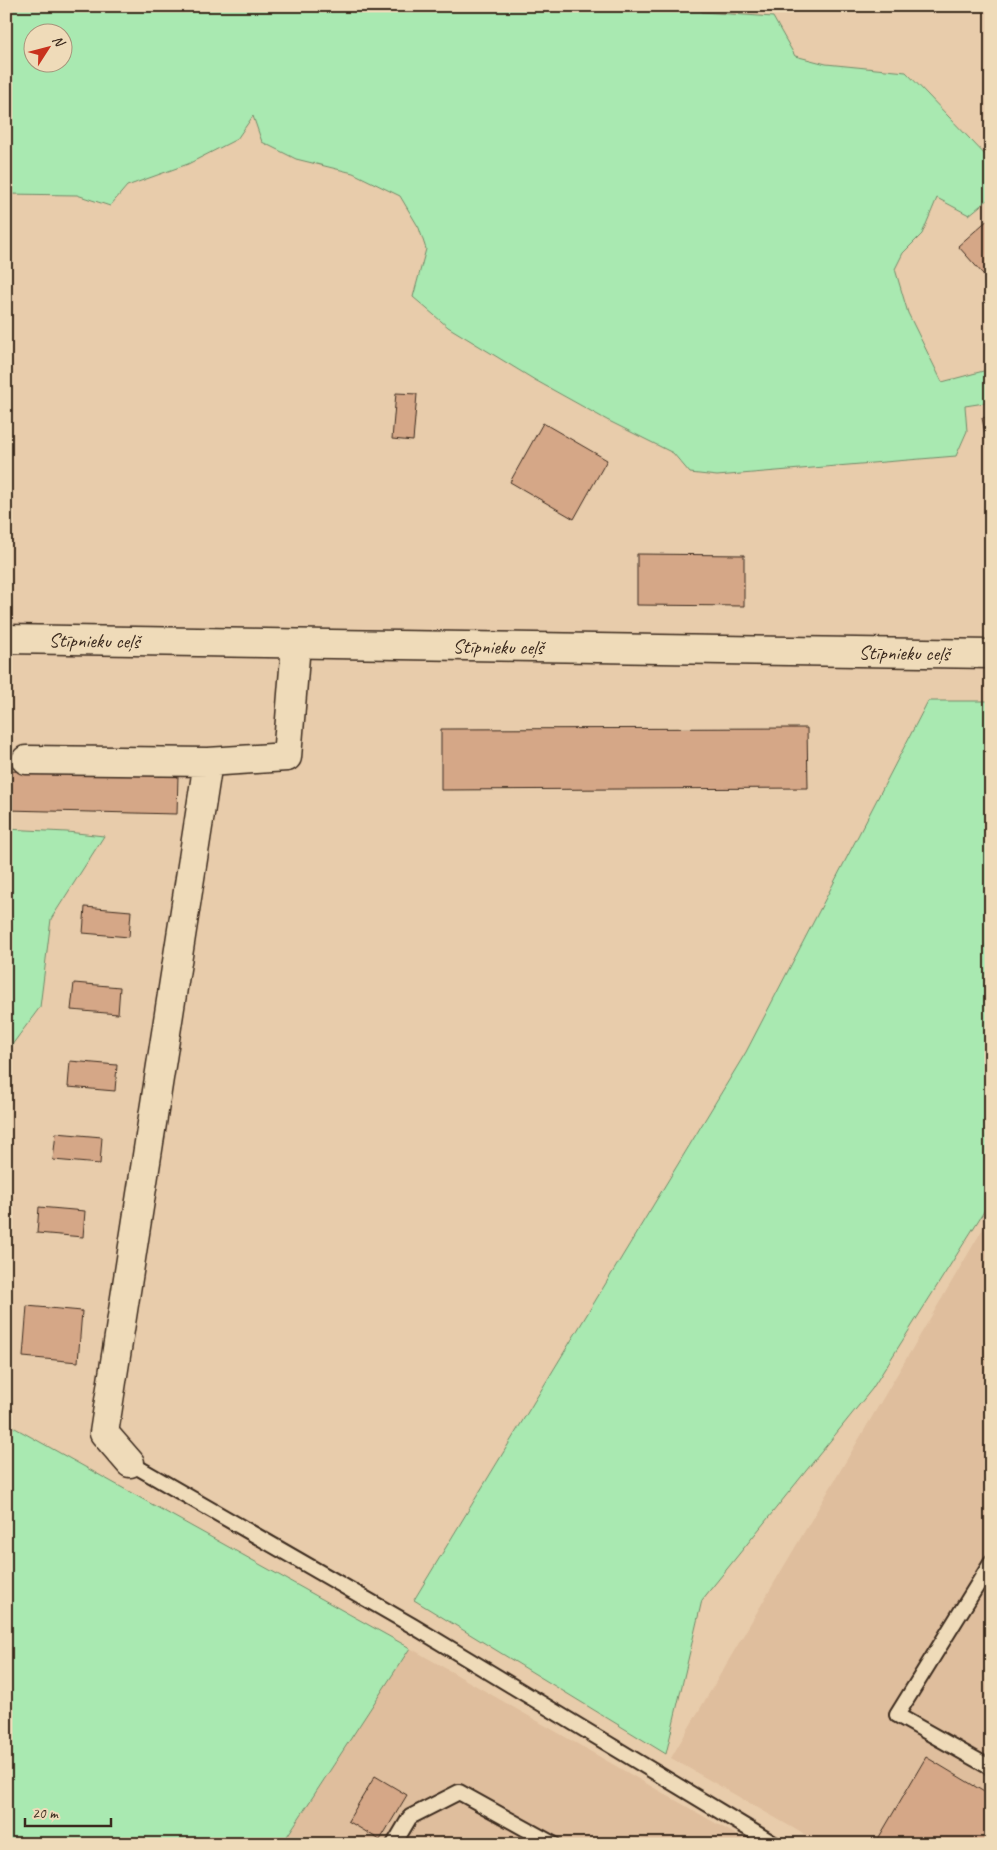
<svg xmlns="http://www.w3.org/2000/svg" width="997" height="1850" viewBox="0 0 997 1850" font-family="Caveat,sans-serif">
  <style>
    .built { fill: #dfbe9d }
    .green { fill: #a9e9b1; stroke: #728a68; fill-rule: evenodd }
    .building { fill: #d5a787; stroke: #3b2a1e }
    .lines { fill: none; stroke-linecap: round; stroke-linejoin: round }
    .service-casing { stroke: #3b2a1e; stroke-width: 18 }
    .minor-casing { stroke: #3b2a1e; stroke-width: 31 }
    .secondary-casing { stroke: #3b2a1e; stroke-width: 31 }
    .service { stroke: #efdbb9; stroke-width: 14 }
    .minor { stroke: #efdbb9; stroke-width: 28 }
    .secondary { stroke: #efdbb9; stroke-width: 28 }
    .labels { text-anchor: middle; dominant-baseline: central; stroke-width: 4; stroke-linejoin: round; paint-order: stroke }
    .street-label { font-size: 20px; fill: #3b2a1e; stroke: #efdbb9 }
  </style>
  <rect width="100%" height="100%" fill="#e8ccab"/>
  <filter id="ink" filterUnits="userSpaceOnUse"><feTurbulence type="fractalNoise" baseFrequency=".02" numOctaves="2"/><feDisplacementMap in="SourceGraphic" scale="10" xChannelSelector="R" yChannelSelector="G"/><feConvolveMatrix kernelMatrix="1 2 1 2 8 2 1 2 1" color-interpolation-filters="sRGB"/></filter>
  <g filter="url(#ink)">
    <path class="built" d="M991 1215V1844H821L671 1758Z
      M410 1648 752 1844H282Z"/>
    <path class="green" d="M6 6H700L702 12 773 17 795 56 826 64 906 72 991 161V197L969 215 937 198 922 234 903 253 895 269 908 313 942 382 991 369V402L965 406 967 431 956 456 717 476 690 473 673 453 607 420 535 380 448 327 413 297 426 249 419 228 400 196 353 173 296 159 262 142 253 116 237 139 188 164 127 186 110 206 77 195 6 194ZM62 32V62H32V32Z
      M928 701H991V1196L983 1213 872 1389 702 1600 666 1754 414 1600 746 1052Z
      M6 829 67 832 104 836 51 919 40 1007 6 1053Z
      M6 1423 410 1648 282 1844H6Z"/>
    <path class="building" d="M991 217V283L958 246Z
      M396 393 417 394 413 441 392 439Z
      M991 416V451L989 452 982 418Z
      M543 423 607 460 574 519 510 482Z
      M637 554 744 555V606L637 605Z
      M807 728 808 788 441 790V729Z
      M7 771 178 775 177 814 6 810Z
      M85 907 131 911 129 937 83 933Z
      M74 983 120 987 118 1014 71 1010Z
      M70 1061 117 1065 115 1091 68 1087Z
      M56 1133 102 1137 100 1164 53 1160Z
      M39 1207 85 1211 83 1237 37 1233Z
      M27 1306 82 1311 78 1362 23 1357Z
      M926 1757 991 1796V1833L984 1844H875Z
      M375 1776 407 1795 380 1840 348 1821Z"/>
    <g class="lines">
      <defs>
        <path id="service" d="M130 1463 413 1626 774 1844
          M991 1563 897 1715 991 1768
          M394 1844 410 1817 459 1792 553 1844"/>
        <path id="minor" d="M26 760 208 762 104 1433 130 1463
          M208 762 287 757 296 644"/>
        <g id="secondary">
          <path id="s1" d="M6 639 991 654"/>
        </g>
      </defs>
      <use href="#service" class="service-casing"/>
      <use href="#minor" class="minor-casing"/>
      <use href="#secondary" class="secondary-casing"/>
      <use href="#service" class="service"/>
      <use href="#minor" class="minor"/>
      <use href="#secondary" class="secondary"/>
    </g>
  </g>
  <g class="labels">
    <g class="street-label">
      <text stroke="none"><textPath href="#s1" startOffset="88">Stīpnieku ceļš</textPath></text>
      <text stroke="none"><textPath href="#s1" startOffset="492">Stīpnieku ceļš</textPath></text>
      <text stroke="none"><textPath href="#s1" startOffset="898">Stīpnieku ceļš</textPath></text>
    </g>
  </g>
  <rect width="997" height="1850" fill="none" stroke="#efdbb9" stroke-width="25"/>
  <rect x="12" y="12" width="972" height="1825" fill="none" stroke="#3b2a1e" stroke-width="2" filter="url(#ink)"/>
  <g transform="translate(48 48) rotate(54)"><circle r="24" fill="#efdbb9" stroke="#a7947b"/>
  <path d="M0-4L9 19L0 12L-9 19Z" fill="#c8321e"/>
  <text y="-8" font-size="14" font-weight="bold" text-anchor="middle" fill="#3b2a1e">N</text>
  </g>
  <path d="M25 1818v8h86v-8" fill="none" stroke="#3b2a1e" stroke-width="2.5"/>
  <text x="32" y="1818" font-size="15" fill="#3b2a1e" stroke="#efdbb9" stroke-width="4" paint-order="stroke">20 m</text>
</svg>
